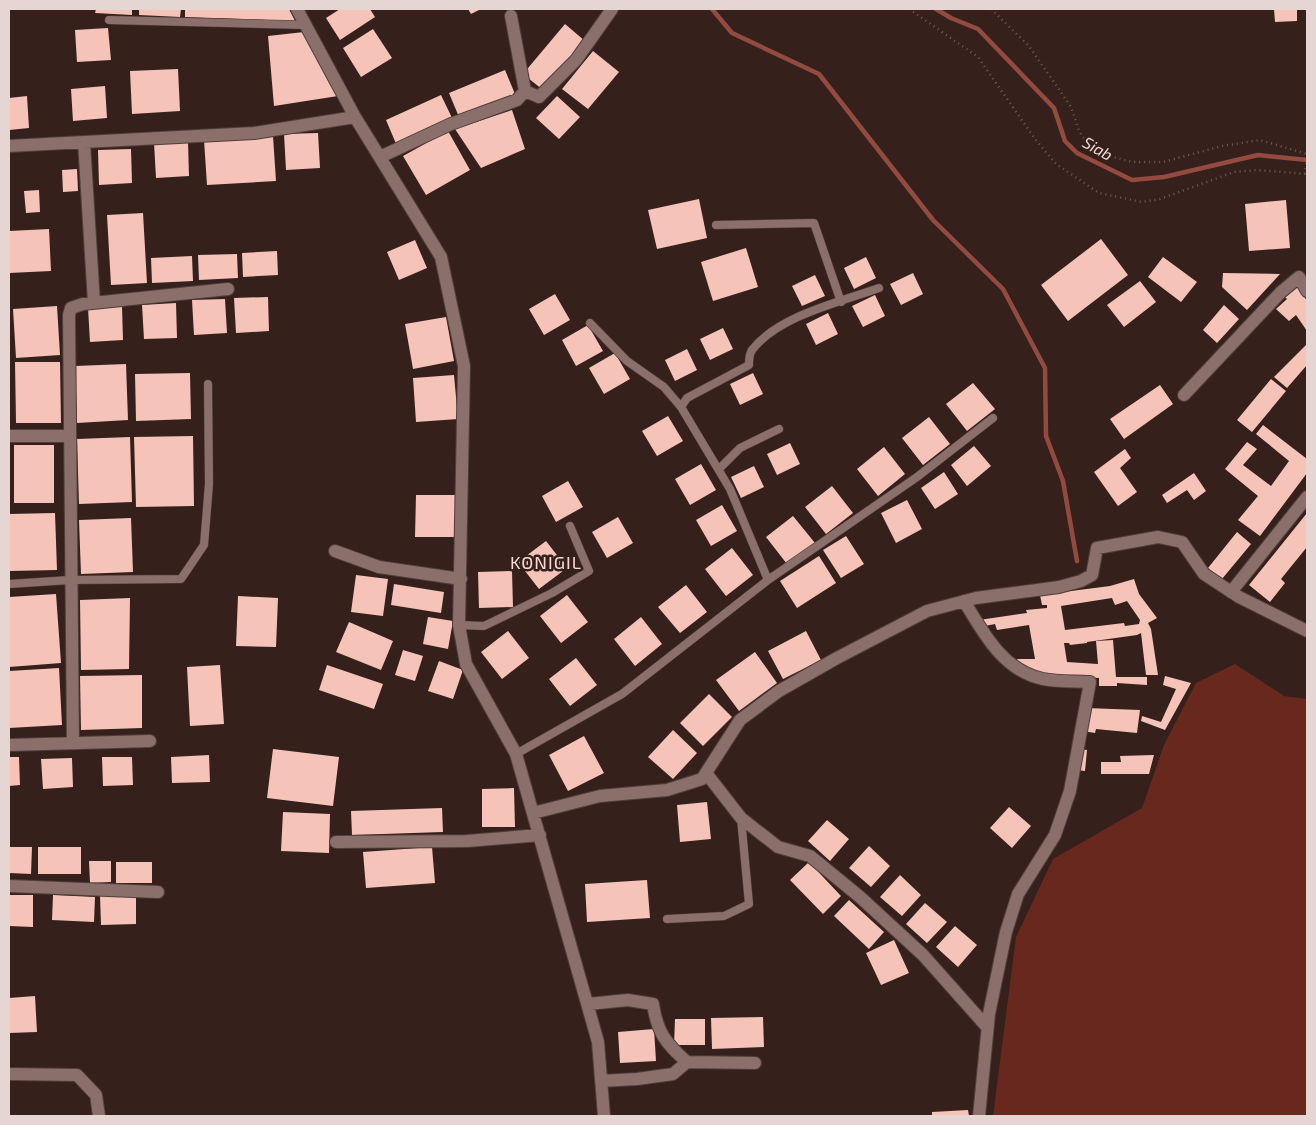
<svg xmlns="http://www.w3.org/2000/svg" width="1316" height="1125" viewBox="0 0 1316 1125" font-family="'Exo 2',sans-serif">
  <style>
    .green { fill: #68281e }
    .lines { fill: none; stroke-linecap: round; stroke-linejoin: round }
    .stream { stroke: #944b3f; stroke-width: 4.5 }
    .building { fill: #f6c3b9; fill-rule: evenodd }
    .lane-casing { stroke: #513e3b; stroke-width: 9 }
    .street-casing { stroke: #513e3b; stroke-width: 14 }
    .path { stroke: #6e5a56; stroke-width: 2.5; stroke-dasharray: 1 4; stroke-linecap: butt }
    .lane { stroke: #8a6f6a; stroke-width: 8 }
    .street { stroke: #8a6f6a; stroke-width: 12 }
    .labels { text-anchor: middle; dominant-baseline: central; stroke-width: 5; stroke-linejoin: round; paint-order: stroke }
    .water-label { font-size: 16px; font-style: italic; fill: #f2dbd7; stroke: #36201c }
    .quarter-label { font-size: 18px; letter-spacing: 1px; fill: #f8d9d3; stroke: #36201c }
  </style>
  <rect width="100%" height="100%" fill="#36201c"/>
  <path class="green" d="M1235 664 1284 696 1307 699V1116H993L1016 937 1053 859 1142 808 1164 745 1196 683Z"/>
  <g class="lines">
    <path class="stream" d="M712 9 732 33 819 74 933 220 1003 289 1045 368 1046 436 1063 481 1077 561
      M936 9 951 18 978 29 1054 108 1065 141 1077 153 1132 180 1164 177 1258 155 1307 160"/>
  </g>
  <path class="building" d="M96 9H132V15L95 13Z
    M139 9H181L180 17 139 15Z
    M185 9H289L295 21 185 17Z
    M340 9H370L375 17 340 40 326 18Z
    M468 9H481L471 14Z
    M1274 9H1297V21L1275 22Z
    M565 24 585 41 543 90 523 74Z
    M108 28 111 60 77 62 75 30Z
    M373 29 392 58 361 77 343 48Z
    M304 32 338 96 274 106 268 36Z
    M593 51 619 72 588 109 562 89Z
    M178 69 180 111 132 114 130 71Z
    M505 70 515 94 459 117 449 93Z
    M105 86 107 118 73 121 71 89Z
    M441 95 453 120 397 146 386 120Z
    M27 96 29 128 9 130V98Z
    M557 96 580 117 559 139 536 118Z
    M512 110 525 149 481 168 455 129Z
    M448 131 470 170 426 195 403 156Z
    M318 133 320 168 286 170 284 134Z
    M273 136 276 181 207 185 204 140Z
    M188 142 189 176 156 178 154 143Z
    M131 149 132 183 99 185 98 150Z
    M77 169 78 191 63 192 62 170Z
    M39 190 40 212 26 213 24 191Z
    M699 199 707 238 657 249 648 210Z
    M1286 200 1290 248 1249 251 1245 204Z
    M143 213 147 283 111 285 107 215Z
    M49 229 51 271 9 273V231Z
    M1101 239 1128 275 1068 321 1041 285Z
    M415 240 427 268 399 280 387 252Z
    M746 248 758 287 713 301 701 262Z
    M277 251 278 275 243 277 242 253Z
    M237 254 238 278 199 280 198 255Z
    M192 256 193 281 152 283 151 258Z
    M866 257 876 278 854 289 844 268Z
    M1163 257 1197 282 1181 302 1148 277Z
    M913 273 923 294 901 305 890 284Z
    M1223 273 1280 274 1247 310 1222 287Z
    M815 275 825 296 802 306 792 286Z
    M1140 281 1156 302 1124 327 1107 305Z
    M1298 287 1307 301V331L1296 315 1289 321 1276 309 1287 299 1285 297Z
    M555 294 570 320 544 335 529 309Z
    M875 295 885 316 863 327 852 306Z
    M268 297 269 331 236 333 234 298Z
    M225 299 227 333 194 335 192 300Z
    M176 303 177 338 144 339 142 305Z
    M1224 305 1239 319 1217 343 1203 330Z
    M57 306 60 355 16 358 13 309Z
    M122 306 123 340 90 342 88 308Z
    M828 313 838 334 816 345 806 324Z
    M446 317 454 361 413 369 405 324Z
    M588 325 603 351 576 366 562 340Z
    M723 328 733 349 710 360 700 339Z
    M1307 344V365L1287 388 1274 377Z
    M687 349 697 370 675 381 665 360Z
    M615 353 630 379 604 394 589 368Z
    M15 362H60L61 423H16Z
    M126 364 128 420 77 423 75 366Z
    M190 373 191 419 136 421 135 374Z
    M753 373 763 394 740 405 730 384Z
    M454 375 458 419 416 422 413 378Z
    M1271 379 1286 391 1252 432 1237 420Z
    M973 383 995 409 967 431 946 404Z
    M1160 385 1173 404 1124 439 1110 419Z
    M668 416 683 441 657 456 642 431Z
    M929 417 950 444 923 465 902 438Z
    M1263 425 1307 459V473L1260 536 1238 520 1258 496 1225 469 1247 442 1257 449 1243 465 1271 486 1289 461 1256 434Z
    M193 436 194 506 136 507 134 437Z
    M130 437 132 502 79 504 77 439Z
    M790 443 800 464 777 475 767 454Z
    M14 445H54V503H14Z
    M974 446 991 466 967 486 951 465Z
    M884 447 905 474 878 496 857 469Z
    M1125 449 1131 458 1120 468 1137 492 1118 506 1094 472Z
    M701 464 716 490 690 505 675 479Z
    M754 466 764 487 741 498 731 477Z
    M944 472 958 494 935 509 921 488Z
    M1194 473 1206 491 1194 500 1187 490 1167 503 1162 495Z
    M568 481 583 507 556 522 542 496Z
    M832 486 853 513 826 534 805 507Z
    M416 495H456V537H415Z
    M907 500 922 529 896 543 881 513Z
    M722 505 737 531 711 546 696 520Z
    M55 513 57 570 9 571V514Z
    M1307 513V547L1281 579 1285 583 1270 602 1249 585Z
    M793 516 815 543 787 564 766 537Z
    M618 517 633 543 607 558 592 532Z
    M131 518 133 572 81 574 79 520Z
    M1237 532 1251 544 1222 579 1208 568Z
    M846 536 864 564 841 578 823 550Z
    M546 541 567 568 539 589 518 562Z
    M732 548 753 575 726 596 705 569Z
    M819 556 836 583 797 608 780 581Z
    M512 571 513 607 479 608 478 572Z
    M356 575 388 579 383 616 351 612Z
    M1134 579 1139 594 1157 618 1148 623 1151 629 1158 675H1146L1141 633 1137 635 1087 642V643L1070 645 1069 643H1064L1067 662 1098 664 1096 641 1113 640 1116 677H1147V685L1117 683V686H1099V678L1043 676 1020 667 1017 659H1035L1029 625 997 630 995 624 985 626 979 620 1027 613 1026 610 1047 608V605H1042L1040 595 1110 586ZM1112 598 1115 605 1127 601 1140 620 1139 624 1125 626 1124 623 1065 630 1061 606Z
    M394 584 444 592 441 613 391 605Z
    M686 585 707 612 680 633 658 607Z
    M56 594 61 663 9 667V597Z
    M567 595 588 622 561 643 540 616Z
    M238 596 278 598 276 647 236 646Z
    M130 598 129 669 81 670 80 600Z
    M428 617 453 621 448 649 423 644Z
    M641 617 662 644 635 666 614 639Z
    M349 622 393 641 381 670 336 652Z
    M508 631 529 658 502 679 481 652Z
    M806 631 821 660 783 679 768 651Z
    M403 650 423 656 415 681 395 675Z
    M755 652 777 683 739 711 716 680Z
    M576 658 597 685 570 706 549 679Z
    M439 661 463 670 453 699 428 691Z
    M220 665 224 724 190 726 187 667Z
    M327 665 383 684 374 709 319 690Z
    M59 668 62 725 9 728V671Z
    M142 675V728L81 730 80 676Z
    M1165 676 1191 683 1165 730 1141 721 1142 716 1161 722 1176 689 1163 685Z
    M709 694 732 717 703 746 680 723Z
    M1086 708 1140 710 1137 733 1096 729 1095 733 1083 731Z
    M673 730 697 753 673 779 648 757Z
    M584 736 604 773 568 791 549 755Z
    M273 749 339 757 333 806 267 798Z
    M1079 749 1087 750 1085 771 1077 770Z
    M209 755 210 782 172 783 171 757Z
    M1154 755 1149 774H1101V762H1121L1120 756Z
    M9 757H19L20 785 9 786Z
    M102 757H132L133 785 103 786Z
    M72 758 73 787 43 789 41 759Z
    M514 788 515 827H482V789Z
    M707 802 711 839 680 842 677 805Z
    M1009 807 1031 826 1012 848 990 828Z
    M442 808 443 832 352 835 351 811Z
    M283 812 330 814 329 853 281 851Z
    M827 820 849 839 830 861 808 841Z
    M869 846 890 866 871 887 849 868Z
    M9 847H32L31 874 9 873Z
    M38 847H81V874H38Z
    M432 847 435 883 366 888 363 852Z
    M89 861H111V882L90 883Z
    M116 862H152V883H116Z
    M809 862 841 896 823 914 790 880Z
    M900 875 921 895 902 916 880 897Z
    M647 880 650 918 587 922 585 884Z
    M9 895H33V927L9 926Z
    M53 895 95 897 94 922 52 920Z
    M136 895V924L101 925 100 896Z
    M849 900 884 932 869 949 834 916Z
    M925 903 947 922 927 943 906 924Z
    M955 926 977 945 958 967 936 947Z
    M894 940 909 973 881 985 866 953Z
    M35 996 37 1032 9 1033V998Z
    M763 1017 764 1047 712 1049 711 1018Z
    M675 1019H705V1045H674Z
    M654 1029 656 1061 620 1063 618 1032Z
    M968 1110 969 1116H932V1112Z"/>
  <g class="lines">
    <defs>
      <path id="lane" d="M109 20 306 25
        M716 225 814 223 841 302
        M681 407 687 398 749 365C749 361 749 354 752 350 778 316 840 302 879 288
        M719 469 740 448 779 429
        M768 580 917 477 993 418
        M9 584 70 580 181 579 204 545 209 484 208 384
        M459 625 484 626 552 593 589 571 570 526
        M516 754 622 694 768 580 730 489 681 407 664 387 627 361 590 323
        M667 919 724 916 749 904 741 818"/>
      <path id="street" d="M297 9 355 117 441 257 464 366 459 625 466 664 516 754 598 1042 604 1116
        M525 91 539 97 576 60 612 9
        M84 142 94 303
        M9 146 254 133 355 117
        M380 157 451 124 517 100 525 91 511 16
        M1184 395 1281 292 1299 277 1307 291
        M9 436H70
        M335 551 379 567 461 579
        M1231 592 1307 497
        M964 601C983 632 1003 671 1043 679 1058 682 1074 681 1090 682L1070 791 1055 835 1018 894 1006 932 989 1014 979 1116
        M73 743 69 315 71 308 83 304 228 289
        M9 745 150 741
        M706 773 741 818 778 847 810 856 860 897 923 955 987 1027
        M533 813 600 796 667 790 702 779 740 720 779 691 837 658 927 611 976 598 1059 587 1081 581 1092 575 1097 548 1158 537 1182 542 1204 574 1239 597 1307 631
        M336 842 467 841 540 835
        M9 886 158 892
        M588 1004 628 1000 653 1004C657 1032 666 1044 687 1062L755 1063
        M9 1074 77 1075 96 1095 99 1116
        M601 1081 637 1079 673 1074 687 1062"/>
    </defs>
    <use href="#lane" class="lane-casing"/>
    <use href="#street" class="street-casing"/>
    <path class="path" d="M909 9 978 57 1035 139 1056 164 1099 193 1142 202 1160 199 1234 172 1257 170 1307 174
      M991 9 1029 46 1071 107 1079 131 1093 152 1133 162H1163L1222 146 1260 140 1307 154
      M1305 174 1307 159"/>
    <use href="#lane" class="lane"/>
    <use href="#street" class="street"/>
  </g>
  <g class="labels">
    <g class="water-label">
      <text transform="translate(1098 148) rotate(29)">Siab</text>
    </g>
    <g class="quarter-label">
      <text x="546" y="562">KONIGIL</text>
    </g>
  </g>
  <rect width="1316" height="1125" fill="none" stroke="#e6d6d3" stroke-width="20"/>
</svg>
